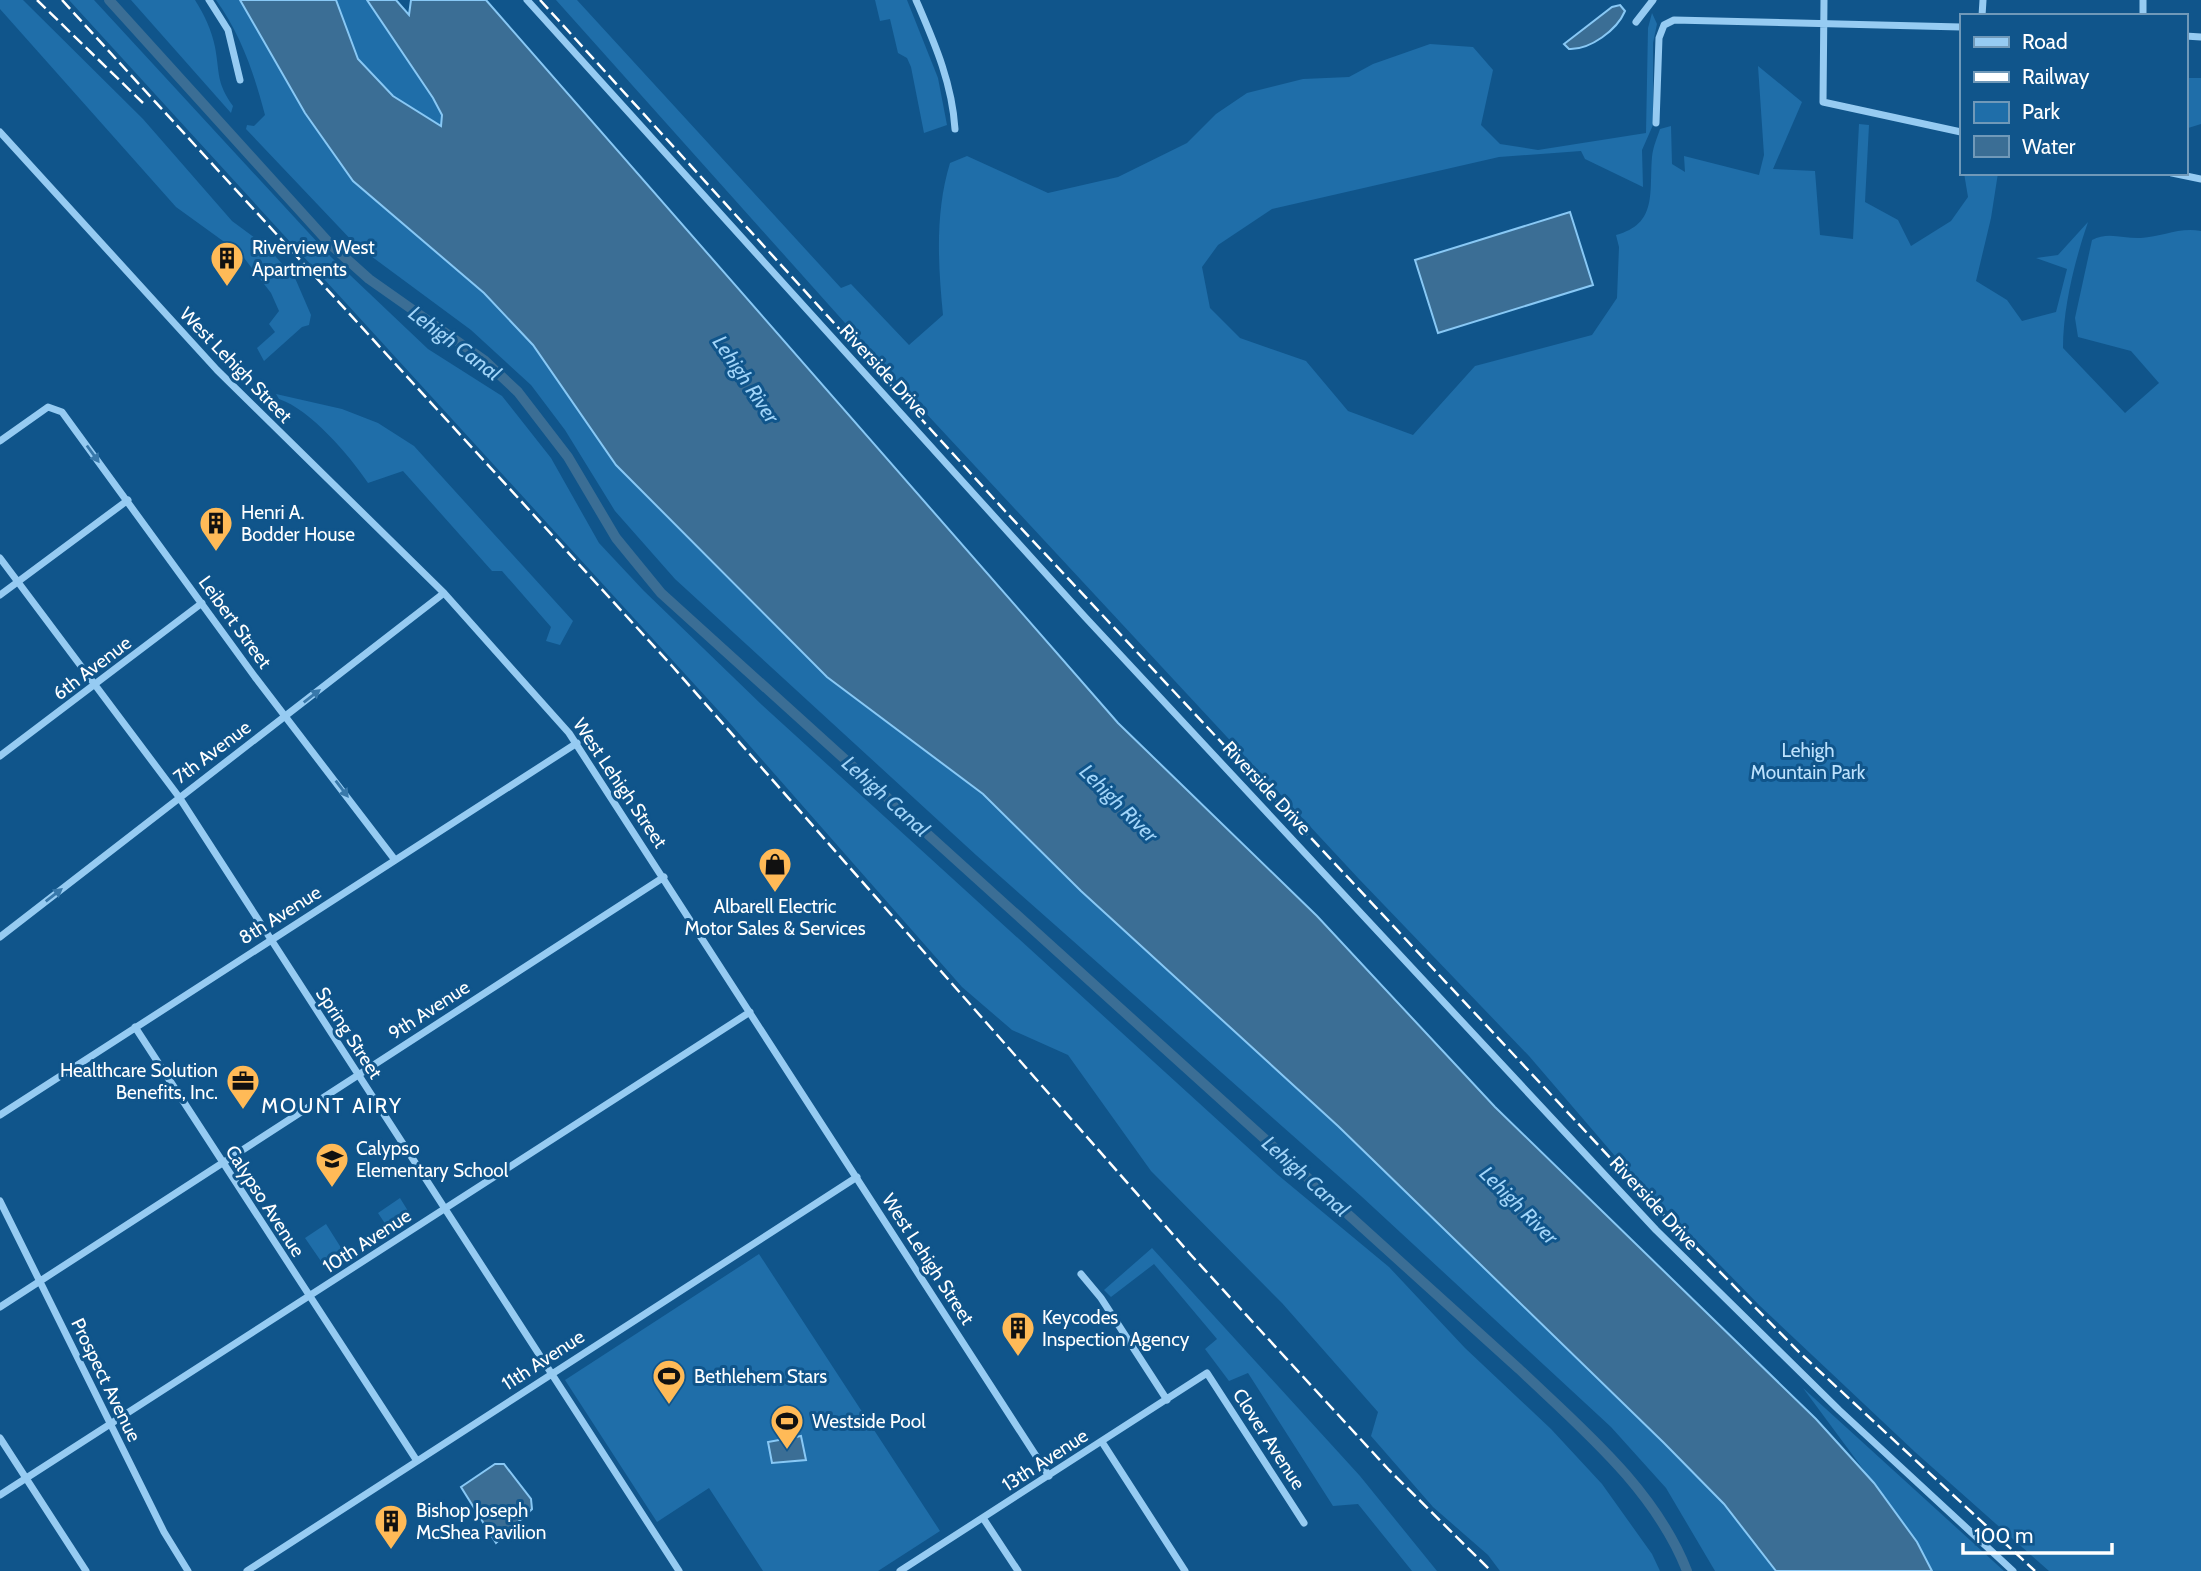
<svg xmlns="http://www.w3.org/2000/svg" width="2201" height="1571" viewBox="0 0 2201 1571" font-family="Cabin,sans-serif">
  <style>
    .green { fill: #1f6ea9 }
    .water { fill: #3b6e95; stroke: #88c8f5; stroke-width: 2 }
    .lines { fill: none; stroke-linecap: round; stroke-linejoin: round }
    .canal { stroke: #3b6e95; stroke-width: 10 }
    .street { stroke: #96cbf2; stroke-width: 7 }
    .rail { stroke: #fff; stroke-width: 2.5; stroke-dasharray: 12 5; stroke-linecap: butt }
    .oneway { fill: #3878aa }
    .labels { text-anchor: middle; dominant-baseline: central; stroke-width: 6; stroke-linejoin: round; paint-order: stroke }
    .poi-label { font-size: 19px; fill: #fff; stroke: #10558b; text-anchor: start }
    .street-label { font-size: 19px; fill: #fff; stroke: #10558b }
    .park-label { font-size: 19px; fill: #bde2fd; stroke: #10558b }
    .water-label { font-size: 21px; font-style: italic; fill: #a2d5f9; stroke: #10558b }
    .neighbourhood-label { font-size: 21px; letter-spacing: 2px; fill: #fff; stroke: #10558b }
  </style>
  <rect width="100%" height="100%" fill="#10558b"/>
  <path class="green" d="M0 0H23L143 119 232 221 266 246 295 278 311 315 309 325 302 327 264 361 257 348 275 332 269 324 279 311 271 293 241 254 176 207 0 9Z
    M69 0H94L331 257 428 349 502 396 551 458 599 543 644 591 762 705 1278 1175 1389 1267 1465 1348 1551 1429 1602 1484 1652 1554 1660 1571H1500L1488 1555 1433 1507 1371 1436 1378 1412 1282 1303 1151 1171 1068 1055 1012 1030 962 987 728 721Z
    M131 0H195C204 14 212 31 215 47 220 74 216 82 233 106L231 113Z
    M216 0H240L305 113 353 181 484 293 533 345 616 465 827 677 983 794 1081 891 1338 1126 1664 1443 1724 1504 1776 1571H1715L1666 1488 1611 1427 1361 1196 976 855 675 579 615 511 565 430 531 385 471 330 356 245 246 129 247 125 254 126 265 115C254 73 241 35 216 0Z
    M336 0H367L433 98 442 115 441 126 393 96 358 59Z
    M556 0H577L841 288 851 284 909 345 943 315C938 264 935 212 950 163L967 156 1048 193 1118 177 1187 143 1216 114 1247 93 1303 79 1349 77 1373 64 1430 44 1473 47 1493 70 1481 125 1500 144 1538 150 1646 133 1648 28 1652 13 1657 24 1653 43V125L1642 150 1643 187 1585 159 1581 151 1499 157 1272 209 1218 245 1202 267 1210 308 1240 338 1306 361 1348 411 1413 435 1475 366 1592 335 1617 298 1619 247 1616 235C1658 224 1649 192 1652 157 1653 147 1657 138 1660 129L1671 126 1672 164 1685 172 1684 156 1759 175 1764 155 1758 66 1802 102 1773 169 1815 171 1820 235 1853 239 1859 124 1869 125 1865 202 1898 220 1911 246 1951 221 1968 197 1964 173H1998L1991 218 1976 281 2007 300 2022 321 2056 312 2067 269 2036 258 2058 255 2088 222C2075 260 2063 307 2063 348L2125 413 2159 383 2131 351 2078 337 2075 318 2092 240C2108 231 2124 239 2141 238 2162 237 2179 227 2201 231V1571H2049L1915 1452 1760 1306 1627 1170 1529 1056 1359 879 922 409Z
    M875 0H907L938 78 947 125 924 133 911 67 907 58 898 53 890 19 880 21Z
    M2188 78H2201V124L2185 129V84Z
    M276 394 342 409 378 423 414 446 573 621 560 645 546 641 551 627 502 571H492L403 471 368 483C349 455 311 410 279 399Z
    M400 1198 408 1211 386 1225 378 1213Z
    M326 1224 345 1254 325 1267 305 1238Z
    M1152 1248 1360 1476 1437 1571H1412L1358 1504 1333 1506 1248 1373 1229 1381 1205 1349 1217 1339 1154 1264 1111 1297 1104 1290Z
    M759 1254 940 1531 878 1571H763L709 1488 657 1522 565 1380Z
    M1803 1388 2004 1571H1932L1917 1542Z"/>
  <path class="water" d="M240 0H336L358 59 393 96 441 126 442 115 433 98 367 0H396L409 15 411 0H486L1118 723 1317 916 1495 1107 1816 1419 1874 1483 1917 1542 1932 1571H1776L1724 1504 1664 1443 1338 1126 1081 891 983 794 827 677 616 465 533 345 484 293 353 181 305 113Z
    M1620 5 1625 11C1617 30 1590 50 1569 49L1564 44 1612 7Z
    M1570 212 1593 285 1438 333 1415 260Z
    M801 1436 806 1460 772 1463 768 1442Z
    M495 1464H504L531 1499 532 1509 496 1543 461 1487Z"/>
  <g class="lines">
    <path class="canal" d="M109 0 331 245 369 279 484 360 518 392 568 457 616 538 661 593 1519 1369C1581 1428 1655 1489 1687 1571"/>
    <path class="street" d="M209 0 228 30 240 80
      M527 0 1085 617 1656 1230 1839 1410 2013 1571
      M916 0C934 42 952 82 955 129
      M1824 0 1823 102 1961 132
      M1982 16 1983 0
      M2143 16V0
      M1636 22 1653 0
      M2185 36 2201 37
      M1656 123 1659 38 1664 25 1674 20 1961 27
      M0 132 217 370 444 593 569 733 1049 1476
      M2172 173 2201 179
      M0 441 48 407 62 412 255 677 395 860
      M0 558 179 797 679 1571
      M0 595 128 500
      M0 756 202 603
      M0 937 444 593
      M135 1027 417 1461
      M0 1115 577 743
      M0 1201 164 1532 188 1571
      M1081 1274 1101 1298 1167 1400
      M0 1307 664 877
      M0 1438 86 1571
      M1102 1442 1185 1571
      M0 1495 750 1012
      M983 1518 1018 1571
      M247 1571 857 1177
      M900 1571 1207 1373 1304 1523"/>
    <path class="rail" d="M37 0 143 103
      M62 0 673 667 1191 1255 1389 1470 1491 1571
      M540 0 1005 511 1659 1210 1801 1354 2035 1571"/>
  </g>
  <defs><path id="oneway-solid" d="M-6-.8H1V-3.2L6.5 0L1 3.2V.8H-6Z" transform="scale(1.75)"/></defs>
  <g class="oneway">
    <use href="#oneway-solid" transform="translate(93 454) rotate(54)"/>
    <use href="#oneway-solid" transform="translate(312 696) rotate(-38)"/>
    <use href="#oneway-solid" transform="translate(342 789) rotate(53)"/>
    <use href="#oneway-solid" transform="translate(54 895) rotate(-38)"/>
  </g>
  <defs>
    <symbol id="building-pin" viewBox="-11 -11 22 30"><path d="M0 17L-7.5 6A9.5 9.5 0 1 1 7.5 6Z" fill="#ffba57" stroke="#10558b"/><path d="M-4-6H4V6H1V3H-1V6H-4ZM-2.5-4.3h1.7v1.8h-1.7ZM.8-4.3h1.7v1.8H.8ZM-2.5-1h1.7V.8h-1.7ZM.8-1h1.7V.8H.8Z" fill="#111"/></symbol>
    <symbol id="shop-pin" viewBox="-11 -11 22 30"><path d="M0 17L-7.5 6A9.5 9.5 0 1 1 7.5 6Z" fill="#ffba57" stroke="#10558b"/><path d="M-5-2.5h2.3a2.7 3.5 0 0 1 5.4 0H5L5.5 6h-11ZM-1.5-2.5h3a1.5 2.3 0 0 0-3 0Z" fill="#111"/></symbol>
    <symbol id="office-pin" viewBox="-11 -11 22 30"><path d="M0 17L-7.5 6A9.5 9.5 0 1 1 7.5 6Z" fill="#ffba57" stroke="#10558b"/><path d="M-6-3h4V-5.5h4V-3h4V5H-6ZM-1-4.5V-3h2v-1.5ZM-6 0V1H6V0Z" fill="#111"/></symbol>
    <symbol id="school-pin" viewBox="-11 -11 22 30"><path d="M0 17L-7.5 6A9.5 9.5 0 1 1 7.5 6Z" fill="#ffba57" stroke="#10558b"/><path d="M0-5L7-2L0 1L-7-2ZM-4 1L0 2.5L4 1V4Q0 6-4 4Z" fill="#111"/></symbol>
    <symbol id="stadium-pin" viewBox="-11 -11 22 30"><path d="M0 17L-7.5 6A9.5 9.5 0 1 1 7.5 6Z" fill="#ffba57" stroke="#10558b"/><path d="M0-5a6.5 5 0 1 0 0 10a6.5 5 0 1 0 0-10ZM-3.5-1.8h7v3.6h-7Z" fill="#111"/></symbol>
  </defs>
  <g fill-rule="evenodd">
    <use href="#building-pin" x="208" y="239" width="38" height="52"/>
    <use href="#building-pin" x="197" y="504" width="38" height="52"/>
    <use href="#shop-pin" x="756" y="845" width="38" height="52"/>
    <use href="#office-pin" x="224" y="1062" width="38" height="52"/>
    <use href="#school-pin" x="313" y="1140" width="38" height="52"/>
    <use href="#building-pin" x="999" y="1309" width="38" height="52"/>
    <use href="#stadium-pin" x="650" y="1357" width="38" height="52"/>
    <use href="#stadium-pin" x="768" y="1402" width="38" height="52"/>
    <use href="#building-pin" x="372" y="1502" width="38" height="52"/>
  </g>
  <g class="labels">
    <g class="poi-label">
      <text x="252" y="247">Riverview West<tspan x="252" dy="22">Apartments</tspan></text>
      <text x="241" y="512">Henri A.<tspan x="241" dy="22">Bodder House</tspan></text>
      <text x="775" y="906" text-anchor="middle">Albarell Electric<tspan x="775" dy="22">Motor Sales &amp; Services</tspan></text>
      <text x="218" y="1070" text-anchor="end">Healthcare Solution<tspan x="218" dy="22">Benefits, Inc.</tspan></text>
      <text x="356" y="1148">Calypso<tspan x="356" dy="22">Elementary School</tspan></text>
      <text x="1042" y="1317">Keycodes<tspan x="1042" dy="22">Inspection Agency</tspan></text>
      <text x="694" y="1376">Bethlehem Stars</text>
      <text x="812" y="1421">Westside Pool</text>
      <text x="416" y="1510">Bishop Joseph<tspan x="416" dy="22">McShea Pavilion</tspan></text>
    </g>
    <g class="street-label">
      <text transform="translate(236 365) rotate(46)">West Lehigh Street</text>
      <text transform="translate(884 371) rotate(47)">Riverside Drive</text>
      <text transform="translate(235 622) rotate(54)">Leibert Street</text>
      <text transform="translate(92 668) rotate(-37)">6th Avenue</text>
      <text transform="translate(212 752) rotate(-37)">7th Avenue</text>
      <text transform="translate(620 783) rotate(56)">West Lehigh Street</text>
      <text transform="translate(1267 788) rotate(47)">Riverside Drive</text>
      <text transform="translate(280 915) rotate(-32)">8th Avenue</text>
      <text transform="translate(429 1010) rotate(-33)">9th Avenue</text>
      <text transform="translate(349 1033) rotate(57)">Spring Street</text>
      <text transform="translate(265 1201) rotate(57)">Calypso Avenue</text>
      <text transform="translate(1654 1203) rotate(47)">Riverside Drive</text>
      <text transform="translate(367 1241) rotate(-33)">10th Avenue</text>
      <text transform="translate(928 1259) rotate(57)">West Lehigh Street</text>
      <text transform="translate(543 1360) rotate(-33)">11th Avenue</text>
      <text transform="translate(106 1380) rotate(64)">Prospect Avenue</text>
      <text transform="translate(1269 1439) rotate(57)">Clover Avenue</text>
      <text transform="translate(1045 1460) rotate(-33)">13th Avenue</text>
    </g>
    <g class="park-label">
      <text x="1808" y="750">Lehigh<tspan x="1808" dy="22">Mountain Park</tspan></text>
    </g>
    <g class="water-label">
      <text transform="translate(455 343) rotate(37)">Lehigh Canal</text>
      <text transform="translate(746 379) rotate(56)">Lehigh River</text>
      <text transform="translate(886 796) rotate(42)">Lehigh Canal</text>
      <text transform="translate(1119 803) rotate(45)">Lehigh River</text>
      <text transform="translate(1306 1176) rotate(42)">Lehigh Canal</text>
      <text transform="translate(1519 1205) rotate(45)">Lehigh River</text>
    </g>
    <g class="neighbourhood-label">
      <text x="332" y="1105">MOUNT AIRY</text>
    </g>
  </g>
  <rect x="1960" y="14" width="228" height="161" fill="#10558b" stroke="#7099b9" stroke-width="2"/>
  <rect x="1974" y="37" width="35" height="10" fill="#96cbf2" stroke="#7099b9" stroke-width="2"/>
  <text x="2022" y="49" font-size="21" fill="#ffffff">Road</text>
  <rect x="1974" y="72" width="35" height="10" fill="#ffffff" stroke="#7099b9" stroke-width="2"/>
  <text x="2022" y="84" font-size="21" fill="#ffffff">Railway</text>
  <rect x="1974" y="102" width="35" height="21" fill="#1f6ea9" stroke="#7099b9" stroke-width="2"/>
  <text x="2022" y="119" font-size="21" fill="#ffffff">Park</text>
  <rect x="1974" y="136" width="35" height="21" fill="#3b6e95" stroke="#7099b9" stroke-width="2"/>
  <text x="2022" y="154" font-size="21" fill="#ffffff">Water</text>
  <path d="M1963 1543v10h149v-10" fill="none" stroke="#ffffff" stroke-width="3.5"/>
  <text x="1974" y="1543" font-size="21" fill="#ffffff" stroke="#10558b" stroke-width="5" paint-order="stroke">100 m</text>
</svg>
